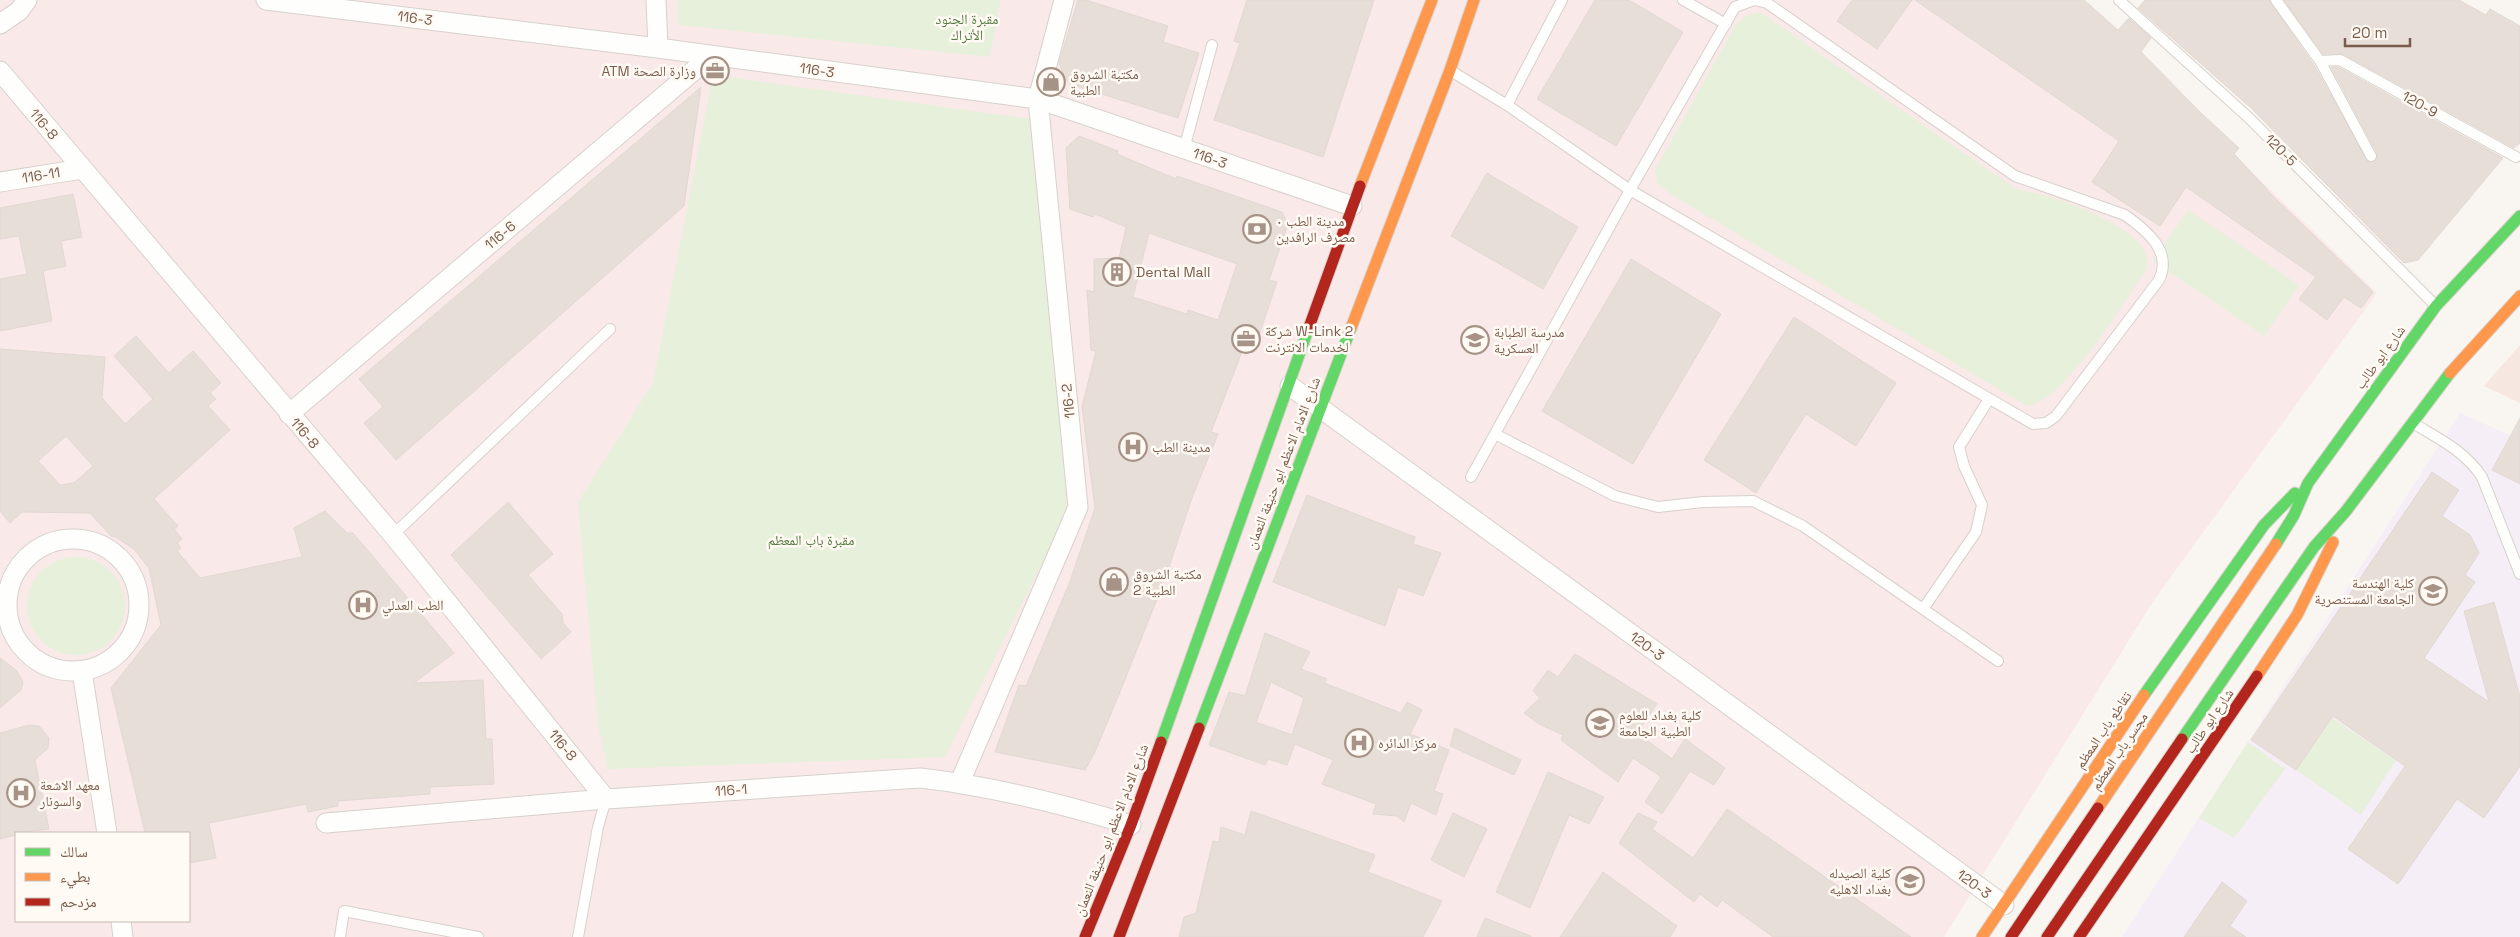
<svg xmlns="http://www.w3.org/2000/svg" width="2520" height="937" viewBox="0 0 2520 937" font-family="'Space Grotesk','Noto Naskh Arabic',sans-serif">
  <style>
    .commercial { fill: #f6e8e1 }
    .education { fill: #f6eef6 }
    .medical { fill: #fae9e9; fill-rule: evenodd }
    .green { fill: #e7f0db }
    .building { fill: #e6ded7; stroke: #e2d8d2; fill-rule: evenodd }
    .lines { fill: none; stroke-linecap: round; stroke-linejoin: round }
    .lane-casing { stroke: #d7d1cb; stroke-width: 12 }
    .street-casing { stroke: #d7d1cb; stroke-width: 21 }
    .fast-casing { stroke: #d9d2cb; stroke-width: 13 }
    .slow-casing { stroke: #d9d2cb; stroke-width: 13 }
    .jam-casing { stroke: #d9d2cb; stroke-width: 13 }
    .lane { stroke: #fefefd; stroke-width: 10 }
    .street { stroke: #fefefd; stroke-width: 19 }
    .fast { stroke: #63d668; stroke-width: 11 }
    .slow { stroke: #ff974d; stroke-width: 11 }
    .jam { stroke: #b3261e; stroke-width: 11 }
    .labels { text-anchor: middle; dominant-baseline: central; stroke-width: 5; stroke-linejoin: round; paint-order: stroke }
    .street-label { font-size: 14px; fill: #7a5c4d; stroke: #fffaf3 }
    .park-label { font-size: 14px; fill: #537a41; stroke: #fffaf3 }
    .poi-label { font-size: 14px; fill: #7a5c4d; stroke: #fffaf3; text-anchor: start }
  </style>
  <rect width="100%" height="100%" fill="#f9f5f0"/>
  <path class="commercial" d="M2520 345V403L2484 386Z"/>
  <path class="education" d="M2460 413 2520 440V937H2122Z"/>
  <path class="medical" d="M0 0H2068L2086 11 2377 293 2154 600 1944 937H0ZM16 833H189V921H16Z"/>
  <path class="green" d="M677 0H1001L990 57 678 25Z
    M1760 12 2016 189C2046 193 2162 229 2146 270 2125 301 2064 402 2027 406L1672 195 1658 184 1655 170 1735 26 1746 16Z
    M713 75 1031 119 1069 510 945 757 608 769 598 726 578 502 653 383Z
    M2188 210 2299 285 2264 336 2153 261Z
    M27 606a49 49 0 1 1 98 0a49 49 0 1 1-98 0Z
    M2332 718 2396 760 2361 815 2296 770Z
    M2248 742 2285 769 2234 838 2199 818Z"/>
  <path class="building" d="M1078 0H1086L1168 26 1163 42 1199 53 1178 118 1070 84 1065 78 1059 63Z
    M1247 0H1374L1323 157 1214 120 1240 43 1234 41Z
    M1595 0H1629L1683 32 1616 146 1537 99Z
    M1852 0H1912L1877 49 1837 21Z
    M1915 0H2084L2118 30 2129 18 2151 38 2141 52 2201 113 2239 148 2234 154 2275 198 2373 292 2361 308 2344 297 2327 320 2299 299 2316 277 2186 187 2160 226 2092 182 2119 141Z
    M2145 0H2269L2314 65 2368 162 2377 160V153L2331 67H2338L2503 158 2418 260 2404 263 2251 108 2138 8Z
    M2284 0H2459L2486 15 2490 9 2520 26V143L2514 148 2343 54H2323Z
    M701 87 684 206 396 460 364 423 383 407 359 379Z
    M1079 136 1118 151 1117 154 1176 179 1177 176 1282 212 1288 224 1269 280 1277 282 1253 353 1243 349 1211 432 1218 434 1193 495 1165 579 1120 692 1094 754 1085 770 995 752 1019 685 1026 686 1069 584 1095 508 1082 407 1096 351 1091 350 1087 290 1094 292V259L1119 258 1126 227 1095 214 1093 217 1070 209 1066 148ZM1149 233 1237 264 1218 320 1188 310 1187 314 1133 297Z
    M1487 173 1578 227 1543 289 1451 236Z
    M73 194 82 237 61 241 66 266 43 271 52 321 0 331V279L27 274 19 236 0 239V208Z
    M1631 259 1721 314 1633 464 1542 411Z
    M1794 317 1896 383 1856 446 1806 414 1756 493 1704 460Z
    M136 336 169 373 193 351 221 383 210 393 216 399 208 406 230 430 154 499 178 526 174 529 182 539 177 543 181 548 177 551 200 578 302 557 294 528 325 511 347 533H353L454 653 414 683 483 680 486 739H492L494 784 430 787V794L338 801V806L308 812 306 804 209 823 216 858 189 863V833H145L111 688 161 625 149 568 134 549 114 536 112 537 90 513 22 512 10 523 0 511V349L105 357 102 398 125 424 153 399 114 356ZM66 436 93 466 74 483 60 485 38 461Z
    M2520 418V484L2492 470Z
    M2432 472 2459 490 2442 516 2470 535 2479 553 2465 575 2475 582 2424 658 2489 702 2464 611 2494 602 2520 697V766L2484 818 2457 799 2398 884 2348 849 2405 766 2333 716 2296 770 2251 740Z
    M1307 495 1415 537 1413 544 1441 553 1423 596 1398 587 1385 626 1273 582Z
    M508 502 553 554 528 575 562 614 563 623 571 632 541 659 451 555Z
    M1265 633 1310 652 1301 669 1327 679 1324 683 1401 713 1407 702 1422 710 1410 734 1449 750 1434 791 1443 794 1436 815 1411 803 1404 822 1397 816 1373 814 1376 804 1322 784 1333 760 1295 744 1287 765 1268 759 1265 765 1209 745 1229 692 1245 696ZM1271 682 1304 698 1292 735 1256 722Z
    M1575 654 1657 704 1637 733 1672 759 1685 739 1725 768 1714 785 1690 771 1662 814 1645 802 1661 777 1633 758 1618 782 1561 740 1563 735 1539 724 1524 713 1540 698 1533 691 1548 670 1558 677Z
    M0 658 16 670 23 682 21 690 0 708Z
    M29 725 39 726 49 738 48 748 35 760 49 829 16 833V835L0 839V733Z
    M1455 728 1521 760 1514 775 1450 746Z
    M1548 772 1604 797 1589 824 1569 815 1530 908 1496 892Z
    M1727 809 1818 872 1911 937H1773L1722 900 1717 907 1700 894 1694 902 1619 843 1638 813 1657 822 1652 829 1693 858Z
    M1251 811 1375 855 1368 872 1442 901 1423 937H1179L1184 917 1196 913 1213 841 1219 842 1221 827 1245 835Z
    M1453 813 1487 829 1464 877 1431 860Z
    M1603 872 1677 926 1670 937H1560Z
    M2222 882 2247 901 2230 926 2246 937H2184Z
    M1485 918 1531 936V937H1477Z"/>
  <g class="lines">
    <defs>
      <path id="lane" d="M1683 0 1726 24
        M2119 0 2249 118 2435 305
        M2276 0 2320 61 2371 156
        M2320 61 2340 60 2516 157
        M1451 71 1507 105 1630 190 2033 424 2046 423 2056 416 2159 280C2173 251 2146 230 2125 215L2015 176 1767 3 1755 0
        M1507 105 1562 0
        M1184 149 1212 45
        M2413 423C2439 439 2465 451 2482 477L2520 574
        M1495 434 1615 496 1658 507 1703 502 1753 501 1803 526 1998 661
        M1471 477 1630 190 1735 7 1754 0
        M393 535 610 329
        M1923 609 1976 532 1982 505 1964 466 1959 447 1989 399
        M340 937 344 911 478 937
        M578 937 598 827 606 799"/>
      <path id="street" d="M266 0 658 48 1038 99 1352 206
        M656 0 658 48
        M0 24 19 11 27 0
        M0 71 393 535 606 799
        M0 182 82 169
        M1290 386 2004 905
        M289 414 711 56
        M7 605a66 66 0 1 1 132 0a66 66 0 1 1-132 0Z
        M82 671 107 833
        M960 782 1078 507 1038 99 1064 0
        M326 823 606 799 920 778C991 786 1063 804 1131 825
        M121 921 123 937"/>
      <path id="fast" d="M2276 544 2294 515 2308 483 2436 306 2520 216
        M2144 695 2264 525 2295 493
        M1199 728 1351 328
        M2182 739 2314 547 2346 511 2450 373
        M1161 742 1308 330"/>
      <path id="slow" d="M1360 186 1432 0
        M1351 328 1450 70 1474 0
        M2450 373 2520 296
        M2257 676 2297 615 2333 542
        M2098 808 2276 544
        M1982 937 2144 695"/>
      <path id="jam" d="M1308 330 1360 186
        M1085 937 1131 825 1161 742
        M1119 937 1199 728
        M2011 937 2098 808
        M2047 937 2182 739
        M2079 937 2257 676"/>
    </defs>
    <use href="#lane" class="lane-casing"/>
    <use href="#street" class="street-casing"/>
    <use href="#fast" class="fast-casing"/>
    <use href="#slow" class="slow-casing"/>
    <use href="#jam" class="jam-casing"/>
    <use href="#lane" class="lane"/>
    <use href="#street" class="street"/>
    <use href="#fast" class="fast"/>
    <use href="#slow" class="slow"/>
    <use href="#jam" class="jam"/>
  </g>
  <defs>
    <symbol id="office-ring" viewBox="-11 -11 22 22"><circle r="9.5" fill="#fffaf3" stroke="#a69286" stroke-width="1.5"/><path d="M-6-3h4V-5.5h4V-3h4V5H-6ZM-1-4.5V-3h2v-1.5ZM-6 0V1H6V0Z" fill="#a69286"/></symbol>
    <symbol id="shop-ring" viewBox="-11 -11 22 22"><circle r="9.5" fill="#fffaf3" stroke="#a69286" stroke-width="1.5"/><path d="M-5-2.5h2.3a2.7 3.5 0 0 1 5.4 0H5L5.5 6h-11ZM-1.5-2.5h3a1.5 2.3 0 0 0-3 0Z" fill="#a69286"/></symbol>
    <symbol id="bank-ring" viewBox="-11 -11 22 22"><circle r="9.5" fill="#fffaf3" stroke="#a69286" stroke-width="1.5"/><path d="M-6-4H6V4H-6ZM0-2.3a2.3 2.3 0 1 0 0 4.6a2.3 2.3 0 1 0 0-4.6Z" fill="#a69286"/></symbol>
    <symbol id="building-ring" viewBox="-11 -11 22 22"><circle r="9.5" fill="#fffaf3" stroke="#a69286" stroke-width="1.5"/><path d="M-4-6H4V6H1V3H-1V6H-4ZM-2.5-4.3h1.7v1.8h-1.7ZM.8-4.3h1.7v1.8H.8ZM-2.5-1h1.7V.8h-1.7ZM.8-1h1.7V.8H.8Z" fill="#a69286"/></symbol>
    <symbol id="school-ring" viewBox="-11 -11 22 22"><circle r="9.5" fill="#fffaf3" stroke="#a69286" stroke-width="1.5"/><path d="M0-5L7-2L0 1L-7-2ZM-4 1L0 2.5L4 1V4Q0 6-4 4Z" fill="#a69286"/></symbol>
    <symbol id="hospital-ring" viewBox="-11 -11 22 22"><circle r="9.5" fill="#fffaf3" stroke="#a69286" stroke-width="1.5"/><path d="M-5-5h3v3.5h4V-5h3V5h-3V1.5h-4V5h-3Z" fill="#a69286"/></symbol>
    <symbol id="university-ring" viewBox="-11 -11 22 22"><circle r="9.5" fill="#fffaf3" stroke="#a69286" stroke-width="1.5"/><path d="M0-5L7-2L0 1L-7-2ZM-4 1L0 2.5L4 1V4Q0 6-4 4Z" fill="#a69286"/></symbol>
  </defs>
  <g fill-rule="evenodd">
    <use href="#office-ring" x="699" y="55" width="32" height="32"/>
    <use href="#shop-ring" x="1035" y="66" width="32" height="32"/>
    <use href="#bank-ring" x="1241" y="213" width="32" height="32"/>
    <use href="#building-ring" x="1101" y="256" width="32" height="32"/>
    <use href="#office-ring" x="1230" y="323" width="32" height="32"/>
    <use href="#school-ring" x="1459" y="324" width="32" height="32"/>
    <use href="#hospital-ring" x="1117" y="431" width="32" height="32"/>
    <use href="#shop-ring" x="1098" y="566" width="32" height="32"/>
    <use href="#university-ring" x="2417" y="575" width="32" height="32"/>
    <use href="#hospital-ring" x="347" y="589" width="32" height="32"/>
    <use href="#university-ring" x="1584" y="707" width="32" height="32"/>
    <use href="#hospital-ring" x="1343" y="727" width="32" height="32"/>
    <use href="#hospital-ring" x="5" y="777" width="32" height="32"/>
    <use href="#school-ring" x="1894" y="865" width="32" height="32"/>
  </g>
  <g class="labels">
    <g class="street-label">
      <text transform="translate(415 18) rotate(7)">116-3</text>
      <text transform="translate(817 70) rotate(8)">116-3</text>
      <text transform="translate(2420 104) rotate(29)">120-9</text>
      <text transform="translate(44 124) rotate(50)">116-8</text>
      <text transform="translate(2281 150) rotate(45)">120-5</text>
      <text transform="translate(1210 158) rotate(19)">116-3</text>
      <text transform="translate(41 175) rotate(-9)">116-11</text>
      <text transform="translate(500 235) rotate(-40)">116-6</text>
      <text transform="translate(2380 357) rotate(-54)">شارع ابو طالب</text>
      <text transform="translate(1068 401) rotate(-96)">116-2</text>
      <text transform="translate(305 433) rotate(49)">116-8</text>
      <text transform="translate(1283 463) rotate(-69)">شارع الامام الاعظم ابو حنيفة النعمان</text>
      <text transform="translate(1647 646) rotate(36)">120-3</text>
      <text transform="translate(2209 721) rotate(-56)">شارع ابو طالب</text>
      <text transform="translate(2103 730) rotate(-56)">تقاطع باب المعظم</text>
      <text transform="translate(563 745) rotate(51)">116-8</text>
      <text transform="translate(2119 751) rotate(-56)">مجسر باب المعظم</text>
      <text transform="translate(731 790) rotate(-4)">116-1</text>
      <text transform="translate(1111 830) rotate(-69)">شارع الامام الاعظم ابو حنيفة النعمان</text>
      <text transform="translate(1974 884) rotate(36)">120-3</text>
    </g>
    <g class="park-label">
      <text x="967" y="19">مقبرة الجنود<tspan x="967" dy="16">الأتراك</tspan></text>
      <text x="811" y="540">مقبرة باب المعظم</text>
    </g>
    <g class="poi-label">
      <text x="696" y="71" text-anchor="end">ATM وزارة الصحة</text>
      <text x="1070" y="74">مكتبة الشروق<tspan x="1070" dy="16">الطبية</tspan></text>
      <text x="1276" y="221">مدينة الطب ٠<tspan x="1276" dy="16">مصرف الرافدين</tspan></text>
      <text x="1136" y="272">Dental Mall</text>
      <text x="1265" y="331">شركة W-Link 2<tspan x="1265" dy="16">لخدمات الانترنت</tspan></text>
      <text x="1494" y="332">مدرسة الطبابة<tspan x="1494" dy="16">العسكرية</tspan></text>
      <text x="1152" y="447">مدينة الطب</text>
      <text x="1133" y="574">مكتبة الشروق<tspan x="1133" dy="16">الطبية 2</tspan></text>
      <text x="2414" y="583" text-anchor="end">كلية الهندسة<tspan x="2414" dy="16">الجامعة المستنصرية</tspan></text>
      <text x="382" y="605">الطب العدلي</text>
      <text x="1619" y="715">كلية بغداد للعلوم<tspan x="1619" dy="16">الطبية الجامعة</tspan></text>
      <text x="1378" y="743">مركز الدائره</text>
      <text x="40" y="785">معهد الاشعة<tspan x="40" dy="16">والسونار</tspan></text>
      <text x="1891" y="873" text-anchor="end">كلية الصيدله<tspan x="1891" dy="16">بغداد الاهليه</tspan></text>
    </g>
  </g>
  <rect x="15" y="832" width="175" height="90" fill="#fffaf3" stroke="#cabbb1"/>
  <rect x="25" y="848" width="25" height="8" fill="#63d668" stroke="#cabbb1"/>
  <text x="60" y="857" font-size="15" fill="#7a5c4d">سالك</text>
  <rect x="25" y="873" width="25" height="8" fill="#ff974d" stroke="#cabbb1"/>
  <text x="60" y="882" font-size="15" fill="#7a5c4d">بطيء</text>
  <rect x="25" y="898" width="25" height="8" fill="#b3261e" stroke="#cabbb1"/>
  <text x="60" y="907" font-size="15" fill="#7a5c4d">مزدحم</text>
  <path d="M2345 38v8h65v-8" fill="none" stroke="#7a5c4d" stroke-width="2.5"/>
  <text x="2352" y="38" font-size="15" fill="#7a5c4d" stroke="#fffaf3" stroke-width="4" paint-order="stroke">20 m</text>
</svg>
